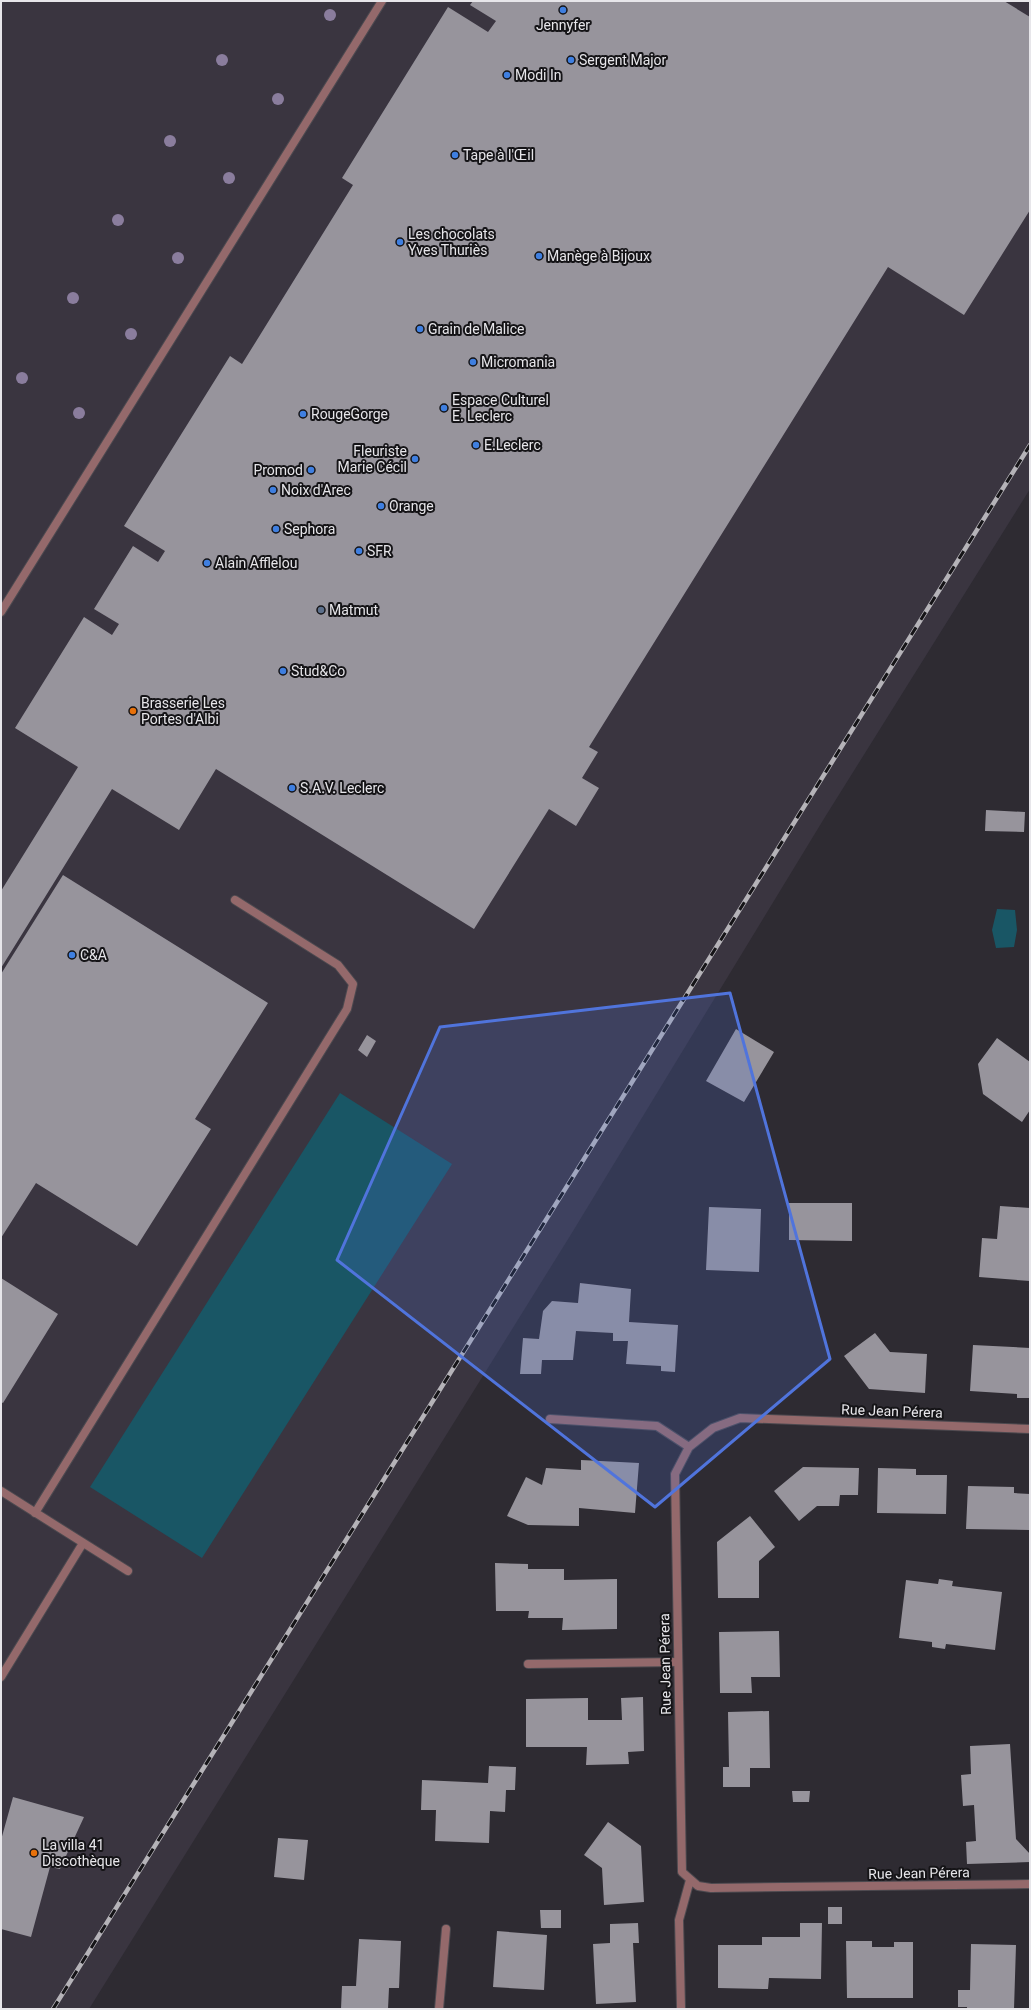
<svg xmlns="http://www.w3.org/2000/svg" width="1031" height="2010" viewBox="0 0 1031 2010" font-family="Roboto,sans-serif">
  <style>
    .built { fill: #3a3540 }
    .water { fill: #195665 }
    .building { fill: #97949c }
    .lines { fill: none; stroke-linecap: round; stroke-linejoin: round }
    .service-casing { stroke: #4c494f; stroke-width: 10 }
    .minor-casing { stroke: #4c494f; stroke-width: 10 }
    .service { stroke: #94696b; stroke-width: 8 }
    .minor { stroke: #94696b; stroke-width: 8 }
    .rail-casing { stroke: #b5b3b8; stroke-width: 4.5 }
    .rail { stroke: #151417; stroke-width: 3; stroke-dasharray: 9; stroke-linecap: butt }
    .tree { fill: #8a7d9d }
    .marked { fill: #5074dc; fill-opacity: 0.2; stroke: #5074dc; stroke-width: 3; stroke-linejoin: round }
    .shop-dot { fill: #3f7fe0; stroke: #151417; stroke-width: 1.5 }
    .service-dot { fill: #5c6f8a; stroke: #151417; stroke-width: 1.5 }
    .food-dot { fill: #e8710a; stroke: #151417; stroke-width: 1.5 }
    .labels { text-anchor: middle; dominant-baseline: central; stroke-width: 4; stroke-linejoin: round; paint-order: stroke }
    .poi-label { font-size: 14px; fill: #e7e6ea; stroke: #151417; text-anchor: start }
    .street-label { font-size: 14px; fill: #e7e6ea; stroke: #151417 }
  </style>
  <rect width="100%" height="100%" fill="#2e2b32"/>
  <path class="built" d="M1 1H1030V489L825 817 570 1236 89 2009H1Z"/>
  <path class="water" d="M997 909 1015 910 1017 930 1014 947 996 948 992 930Z
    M340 1093 452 1164 202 1558 90 1487Z"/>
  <path class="building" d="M473 1H1004L1030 17V210L964 315 888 267 589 747 598 752 582 778 599 788 576 826 549 809 474 929 216 769 179 830 112 789 1 968V891L78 767 15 728 84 617 112 635 119 624 94 609 133 546 158 562 165 551 124 526 230 356 242 364 353 185 342 178 448 7 488 32 496 21 470 5Z
    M986 810 1025 812 1024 832 985 831Z
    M63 875 268 1003 195 1119 211 1129 137 1246 36 1183 1 1238V974Z
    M736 1029 774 1052 744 1102 706 1081Z
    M367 1035 376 1041 367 1057 358 1050Z
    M997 1038 1030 1062V1110L1022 1122 983 1094 978 1064Z
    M789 1203H852V1241L789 1240Z
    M1000 1206 1030 1208V1281L979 1277 982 1238 997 1239Z
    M709 1207 761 1209 759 1272 706 1270Z
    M1 1278 58 1314 3 1403 1 1402Z
    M580 1283 631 1289 629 1322 678 1325 675 1372 661 1371V1366L626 1364 628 1341H613V1333L576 1331 573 1360H542L541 1374H520L523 1338 539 1339 543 1311 552 1301 578 1303Z
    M875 1333 890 1352 927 1354 925 1393 869 1389 844 1356Z
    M973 1345 1030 1348V1398H1017V1394L970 1391Z
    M581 1460 639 1463 635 1513 579 1508V1526L528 1525 507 1516 526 1477 542 1485 546 1468 581 1470Z
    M803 1467 859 1468 858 1495H840L839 1506H817L799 1521 774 1491Z
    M878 1468 916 1469V1475H947L946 1514 877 1513Z
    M968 1486 1014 1487V1493L1030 1494V1530L966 1529Z
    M750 1516 775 1547 759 1561V1598H718L717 1542Z
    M495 1563 528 1564V1569H564V1580L617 1579V1629L562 1630 563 1618H528L529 1611H496Z
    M939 1579 953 1581 952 1586 1002 1592 995 1650 946 1644 945 1649 932 1647V1642L899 1638 906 1580 938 1584Z
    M779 1631 780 1677H751L752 1693H720L719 1632Z
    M643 1697 644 1751 628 1752 629 1764 586 1765 587 1747H526V1699L588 1698V1720H622L621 1698Z
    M769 1711 770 1768H750V1787H723V1767H729L728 1712Z
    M1010 1744 1016 1839 1030 1854V1862L967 1864 966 1842 976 1841 974 1805 963 1806 961 1775 971 1774 970 1746Z
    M489 1766 516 1767 515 1790H506L505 1812 490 1811 489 1843 435 1841 436 1810H421L422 1780 488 1783Z
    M792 1791H810L809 1802H793Z
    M13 1797 84 1817 60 1869 50 1867 31 1937 1 1929V1840Z
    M608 1822 641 1846 644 1902 604 1905 602 1868 584 1855Z
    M278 1838 308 1840 304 1880 274 1877Z
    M828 1907H842V1924H828Z
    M540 1910H561V1928H541Z
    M638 1923 639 1943H633L636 2002 596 2004 593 1944 610 1943V1924Z
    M800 1923H822L821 1979 769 1978 768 1989 718 1988V1945H762V1937H800Z
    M497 1931 547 1935 544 1990 493 1987Z
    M359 1939 401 1941 399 1988H389L388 2009H341L342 1986H356Z
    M846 1941H872V1947H894V1942H913V1998H847Z
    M971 1944 1016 1945 1014 2009H967V2007H958V1990H970Z"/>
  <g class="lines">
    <defs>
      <path id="service" d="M1 612 382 1
        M1 1491 128 1571
        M35 1513 347 1009 353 984 338 965 235 900
        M528 1664 678 1662
        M1 1677 83 1543
        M439 2009 446 1929"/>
      <path id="minor" d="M550 1419 657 1426 689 1447
        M1030 1429 740 1418 713 1428 689 1447 675 1474 682 1872 698 1886 711 1888 1030 1884
        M681 2008 679 1920 690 1880"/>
    </defs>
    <use href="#service" class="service-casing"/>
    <use href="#minor" class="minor-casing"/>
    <use href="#service" class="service"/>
    <use href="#minor" class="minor"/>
    <defs>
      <path id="rail" d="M53 2009 1030 445"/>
    </defs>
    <use href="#rail" class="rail-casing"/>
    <use href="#rail" class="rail"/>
  </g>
  <g class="tree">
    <circle cx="330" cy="15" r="6"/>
    <circle cx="222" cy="60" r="6"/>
    <circle cx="278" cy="99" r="6"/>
    <circle cx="170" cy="141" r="6"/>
    <circle cx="229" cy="178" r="6"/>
    <circle cx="118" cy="220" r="6"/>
    <circle cx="178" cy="258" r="6"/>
    <circle cx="73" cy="298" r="6"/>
    <circle cx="131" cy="334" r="6"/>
    <circle cx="22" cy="378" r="6"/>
    <circle cx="79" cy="413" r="6"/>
  </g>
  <path class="marked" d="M730 993 830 1359 655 1507 337 1260 440 1027Z"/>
  <g class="shop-dot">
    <circle cx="563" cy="10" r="4"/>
    <circle cx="571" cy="60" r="4"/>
    <circle cx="507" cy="75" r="4"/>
    <circle cx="455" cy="155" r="4"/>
    <circle cx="400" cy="242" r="4"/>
    <circle cx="539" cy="256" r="4"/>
    <circle cx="420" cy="329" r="4"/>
    <circle cx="473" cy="362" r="4"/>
    <circle cx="444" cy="408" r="4"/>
    <circle cx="303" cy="414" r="4"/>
    <circle cx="476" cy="445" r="4"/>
    <circle cx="415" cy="459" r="4"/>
    <circle cx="311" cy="470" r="4"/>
    <circle cx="273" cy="490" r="4"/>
    <circle cx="381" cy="506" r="4"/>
    <circle cx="276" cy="529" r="4"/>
    <circle cx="359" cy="551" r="4"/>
    <circle cx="207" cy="563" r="4"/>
    <circle cx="283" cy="671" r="4"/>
    <circle cx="292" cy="788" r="4"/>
    <circle cx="72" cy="955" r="4"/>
  </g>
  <circle class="service-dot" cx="321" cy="610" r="4"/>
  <g class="food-dot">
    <circle cx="133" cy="711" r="4"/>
    <circle cx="34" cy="1853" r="4"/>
  </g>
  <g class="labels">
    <g class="poi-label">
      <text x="563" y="25" text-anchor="middle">Jennyfer</text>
      <text x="579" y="60">Sergent Major</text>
      <text x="515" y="75">Modi In</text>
      <text x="463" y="155">Tape à l'Œil</text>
      <text x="408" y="234">Les chocolats<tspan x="408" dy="16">Yves Thuriès</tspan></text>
      <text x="547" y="256">Manège à Bijoux</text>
      <text x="428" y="329">Grain de Malice</text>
      <text x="481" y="362">Micromania</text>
      <text x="452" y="400">Espace Culturel<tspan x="452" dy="16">E. Leclerc</tspan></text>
      <text x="311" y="414">RougeGorge</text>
      <text x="484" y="445">E.Leclerc</text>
      <text x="407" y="451" text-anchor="end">Fleuriste<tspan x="407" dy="16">Marie Cécil</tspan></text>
      <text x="303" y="470" text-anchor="end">Promod</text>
      <text x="281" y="490">Noix d'Arec</text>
      <text x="389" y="506">Orange</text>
      <text x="284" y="529">Sephora</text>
      <text x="367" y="551">SFR</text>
      <text x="215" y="563">Alain Afflelou</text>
      <text x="329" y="610">Matmut</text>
      <text x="291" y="671">Stud&amp;Co</text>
      <text x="141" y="703">Brasserie Les<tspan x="141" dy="16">Portes d'Albi</tspan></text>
      <text x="300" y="788">S.A.V. Leclerc</text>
      <text x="80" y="955">C&amp;A</text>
      <text x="42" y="1845">La villa 41<tspan x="42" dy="16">Discothèque</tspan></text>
    </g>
    <g class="street-label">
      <text transform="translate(892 1411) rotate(2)">Rue Jean Pérera</text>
      <text transform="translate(665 1664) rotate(-91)">Rue Jean Pérera</text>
      <text transform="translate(919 1873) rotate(-1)">Rue Jean Pérera</text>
    </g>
  </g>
  <rect width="1031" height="2010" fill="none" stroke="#e7e6ea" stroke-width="4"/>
</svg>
